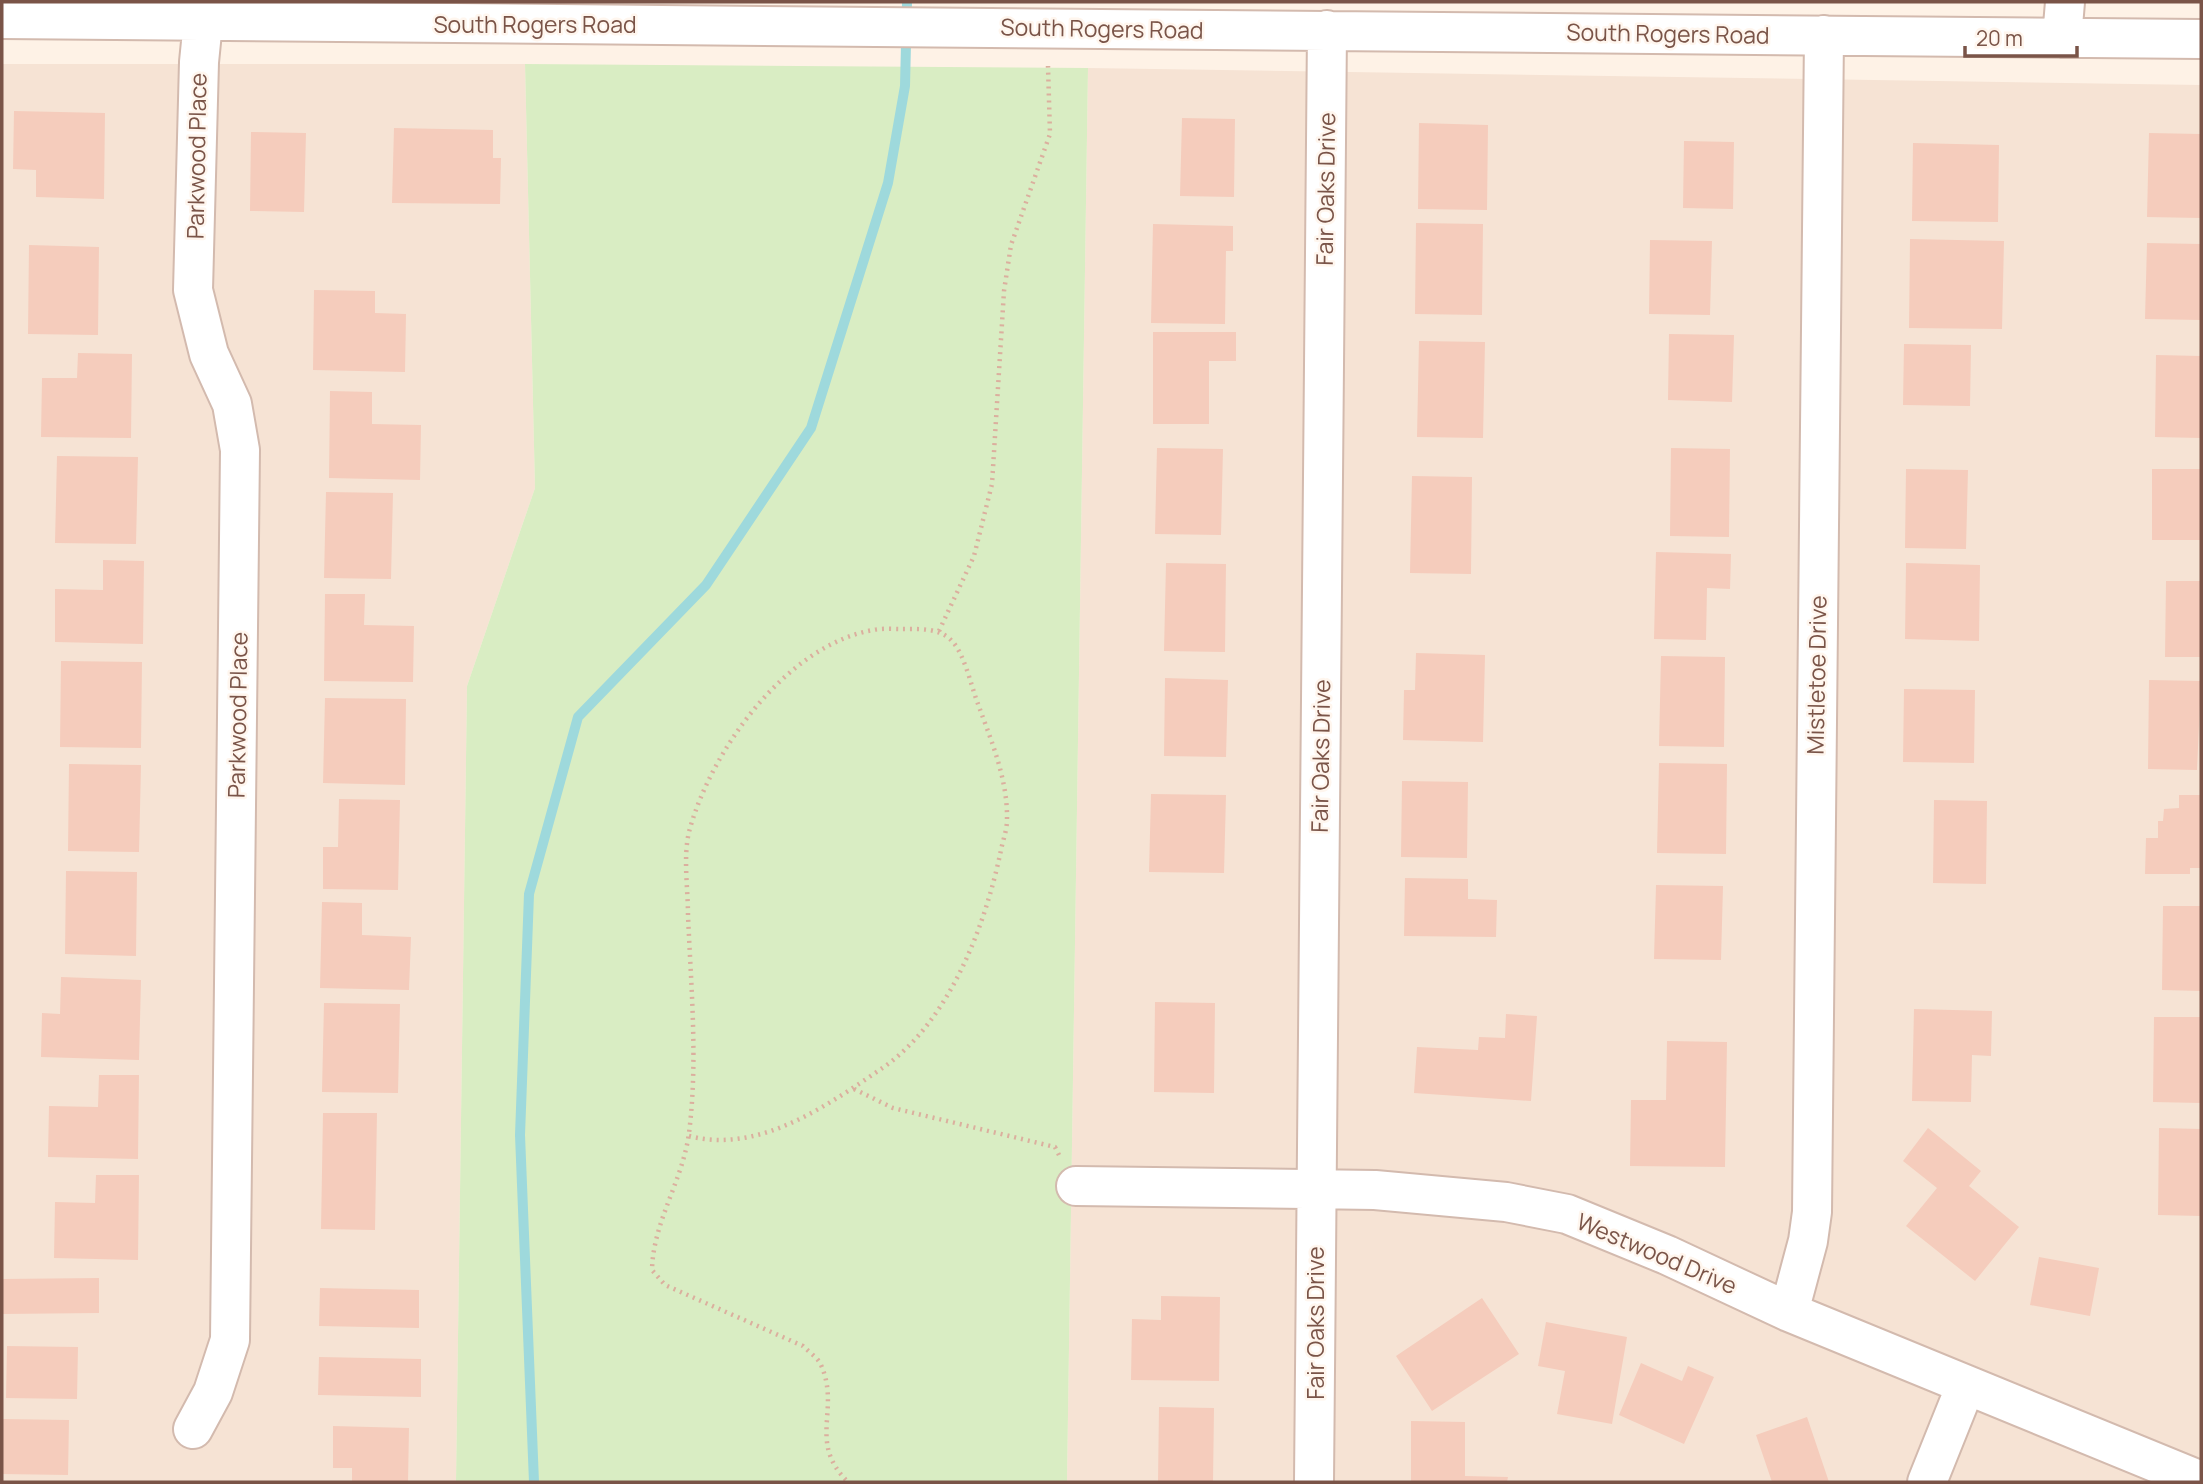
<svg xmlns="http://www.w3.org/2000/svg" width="2203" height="1484" viewBox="0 0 2203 1484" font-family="Manrope,sans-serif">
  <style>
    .residential { fill: #f6e3d4 }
    .green { fill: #d9edc3 }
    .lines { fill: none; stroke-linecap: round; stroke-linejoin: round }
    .stream { stroke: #9ed9dc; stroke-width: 10 }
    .building { fill: #f5ccbc }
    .minor-casing { stroke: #d3baae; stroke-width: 42 }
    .path { stroke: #dbaf9e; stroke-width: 4.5; stroke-dasharray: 2 5; stroke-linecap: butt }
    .minor { stroke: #fff; stroke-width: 38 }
    .labels { text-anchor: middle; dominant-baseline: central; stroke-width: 5; stroke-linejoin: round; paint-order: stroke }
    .street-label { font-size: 23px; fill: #7a5448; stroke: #fff6ee }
  </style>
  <rect width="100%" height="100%" fill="#fef2e6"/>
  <path class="residential" d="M2 64H525L535 488 467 686 456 1482H2Z
    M1088 68 2201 85V1482H1067Z"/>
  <path class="green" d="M525 64 1088 68 1067 1482H456L467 686 535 488Z"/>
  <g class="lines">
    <path class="stream" d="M534 1482 520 1135 529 894 578 717 706 585 811 428 888 183 905 86 907 2"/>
  </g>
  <path class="building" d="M14 111 105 113 104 199 36 197V170L13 169Z
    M1182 118 1235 119 1234 197 1180 196Z
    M1419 123 1488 125 1487 210 1418 209Z
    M394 128 493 130V158H501L500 204 392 203Z
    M251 132 306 133 304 212 250 211Z
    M2149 133 2201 134V218L2147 217Z
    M1684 141 1734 142 1733 209 1683 208Z
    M1913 143 1999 145 1998 222 1912 221Z
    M1416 223 1483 224 1482 315 1415 314Z
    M1153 224 1233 226V251H1226L1225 324 1151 323Z
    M1910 239 2004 241 2002 329 1909 328Z
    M1650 240 1712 241 1710 315 1649 314Z
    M2147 243 2201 244V320L2145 319Z
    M29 245 99 247 98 335 28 334Z
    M314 290 375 291V313L406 314 405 372 313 370Z
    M1153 332H1236V361H1209V424H1153Z
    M1669 334 1734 335 1732 402 1668 400Z
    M1419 341 1485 342 1483 438 1417 437Z
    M1904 344 1971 345 1970 406 1903 405Z
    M78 353 132 354 131 438 41 437 42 378H77Z
    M2156 355 2201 356V438L2155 437Z
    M330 391 372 392V424L421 425 420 480 329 478Z
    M1157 448 1223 449 1221 535 1155 534Z
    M1671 448 1730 449 1729 537 1670 536Z
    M57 456 138 457 136 544 55 543Z
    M1906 469 1968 470 1966 549 1905 548Z
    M2152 469H2201V540H2152Z
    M1412 476 1472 477 1471 574 1410 573Z
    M326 492 393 493 391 579 324 578Z
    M1656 552 1731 554 1730 589 1707 588 1706 640 1654 639Z
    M103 560 144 561 143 644 55 642V589L103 590Z
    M1166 563 1226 564 1225 652 1164 651Z
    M1906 563 1980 565 1979 641 1905 639Z
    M2166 581H2201V657H2165Z
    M325 594H365L364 625 414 626 413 682 324 681Z
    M1416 653 1485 655 1483 742 1403 740 1404 690H1415Z
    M1661 656 1725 657 1724 747 1659 746Z
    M61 661 142 662 141 748 60 747Z
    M1165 678 1228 680 1226 757 1164 756Z
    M2149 680 2201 681 2197 770 2148 769Z
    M1904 689 1975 690 1974 763 1903 762Z
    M325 698 406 699 405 785 323 783Z
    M1659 763 1727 764 1726 854 1657 853Z
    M69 764 141 765 139 852 68 851Z
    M1402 781 1468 782 1467 858 1401 857Z
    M1151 794 1226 795 1224 873 1149 872Z
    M2179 795H2201V868H2190V874H2145L2146 838H2158V821H2163L2164 809 2179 808Z
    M339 799 400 800 398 890 323 889V847H338Z
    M1934 800 1987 801 1986 884 1933 883Z
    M66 871 137 872 136 956 65 954Z
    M1405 878 1468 879V899L1497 900 1496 937 1404 936Z
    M1656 885 1723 886 1721 960 1654 959Z
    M322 902 362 903V935L411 937 409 990 320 988Z
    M2163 906H2201V991L2162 990Z
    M61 977 141 980 139 1060 41 1057 42 1013 60 1014Z
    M1155 1002 1215 1003 1214 1093 1154 1092Z
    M324 1003 400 1004 398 1093 322 1092Z
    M1914 1009 1992 1011 1991 1056 1972 1055 1971 1102 1912 1101Z
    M1506 1014 1537 1016 1531 1101 1414 1093 1417 1047 1478 1050 1479 1037 1505 1038Z
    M2154 1017H2201V1103L2153 1102Z
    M1667 1041 1727 1042 1725 1167 1630 1166 1631 1100H1666Z
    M99 1075H139L138 1159 48 1157 49 1106 98 1107Z
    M323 1113H377L375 1230 321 1229Z
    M1928 1128 1981 1171 1969 1186 2019 1227 1975 1281 1906 1226 1937 1188 1903 1161Z
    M2159 1128 2201 1129V1216L2158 1215Z
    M96 1175H139L138 1260 54 1258 55 1202 95 1203Z
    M2039 1257 2099 1268 2090 1316 2030 1305Z
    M99 1278V1313L2 1314V1279Z
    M320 1288 419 1290V1328L319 1326Z
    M1161 1296 1220 1297 1219 1381 1131 1380 1132 1319 1161 1320Z
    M1482 1298 1519 1354 1432 1411 1396 1356Z
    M1546 1322 1627 1337 1612 1424 1557 1414 1565 1371 1538 1366Z
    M7 1346 78 1347 77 1399 6 1398Z
    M319 1357 421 1359V1397L318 1395Z
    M1641 1363 1682 1381 1688 1366 1714 1377 1684 1444 1619 1415Z
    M1159 1407 1214 1408 1213 1482H1158Z
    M1807 1417 1829 1482H1772L1756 1435Z
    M2 1419 69 1420 68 1475 2 1474Z
    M1411 1421 1465 1422V1476L1508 1477 1507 1482H1411Z
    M333 1426 409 1428 408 1482H352V1468H333Z"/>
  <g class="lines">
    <defs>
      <path id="minor" d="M2 19 2201 39
        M2062 38 2065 2
        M1076 1186 1375 1190 1506 1202 1567 1214 1667 1255 1789 1312 2201 1481
        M1789 1312 1808 1241 1812 1212 1824 35
        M193 1429 213 1392 230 1340 240 450 232 404 209 354 193 290 199 62 205 2
        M1314 1482 1327 30
        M1927 1482 1966 1385"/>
    </defs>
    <use href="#minor" class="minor-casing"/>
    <path class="path" d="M939 631 974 556 992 484 1004 291 1011 245 1050 134 1048 66
      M854 1089 893 1108 1055 1147 1059 1155
      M689 1136C758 1154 825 1107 881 1069 949 1023 985 927 1001 850 1003 840 1007 830 1007 820 1008 780 991 740 978 704 971 686 965 655 952 641 940 628 921 629 903 629 894 629 883 628 873 630 786 645 710 752 689 832 683 857 688 889 688 915 691 987 698 1062 689 1133 683 1180 653 1222 652 1270L665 1285 803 1346C809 1352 818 1358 821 1365 841 1410 807 1442 848 1482"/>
    <use href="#minor" class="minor"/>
  </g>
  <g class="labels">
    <g class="street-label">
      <text x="535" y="24">South Rogers Road</text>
      <text transform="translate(1102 28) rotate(1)">South Rogers Road</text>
      <text transform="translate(1668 33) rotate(1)">South Rogers Road</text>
      <text transform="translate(196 156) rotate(-89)">Parkwood Place</text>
      <text transform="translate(1325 189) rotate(-89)">Fair Oaks Drive</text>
      <text transform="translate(1816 675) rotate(-89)">Mistletoe Drive</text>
      <text transform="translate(237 715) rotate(-89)">Parkwood Place</text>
      <text transform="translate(1320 756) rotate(-89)">Fair Oaks Drive</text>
      <text transform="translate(1657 1253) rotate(23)">Westwood Drive</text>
      <text transform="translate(1315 1323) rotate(-90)">Fair Oaks Drive</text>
    </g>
  </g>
  <rect width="2203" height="1484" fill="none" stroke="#7a5448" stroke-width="7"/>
  <path d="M1965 46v10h112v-10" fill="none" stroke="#7a5448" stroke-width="3.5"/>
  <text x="1976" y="46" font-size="21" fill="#7a5448" stroke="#fff6ee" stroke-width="5" paint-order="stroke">20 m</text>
</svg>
